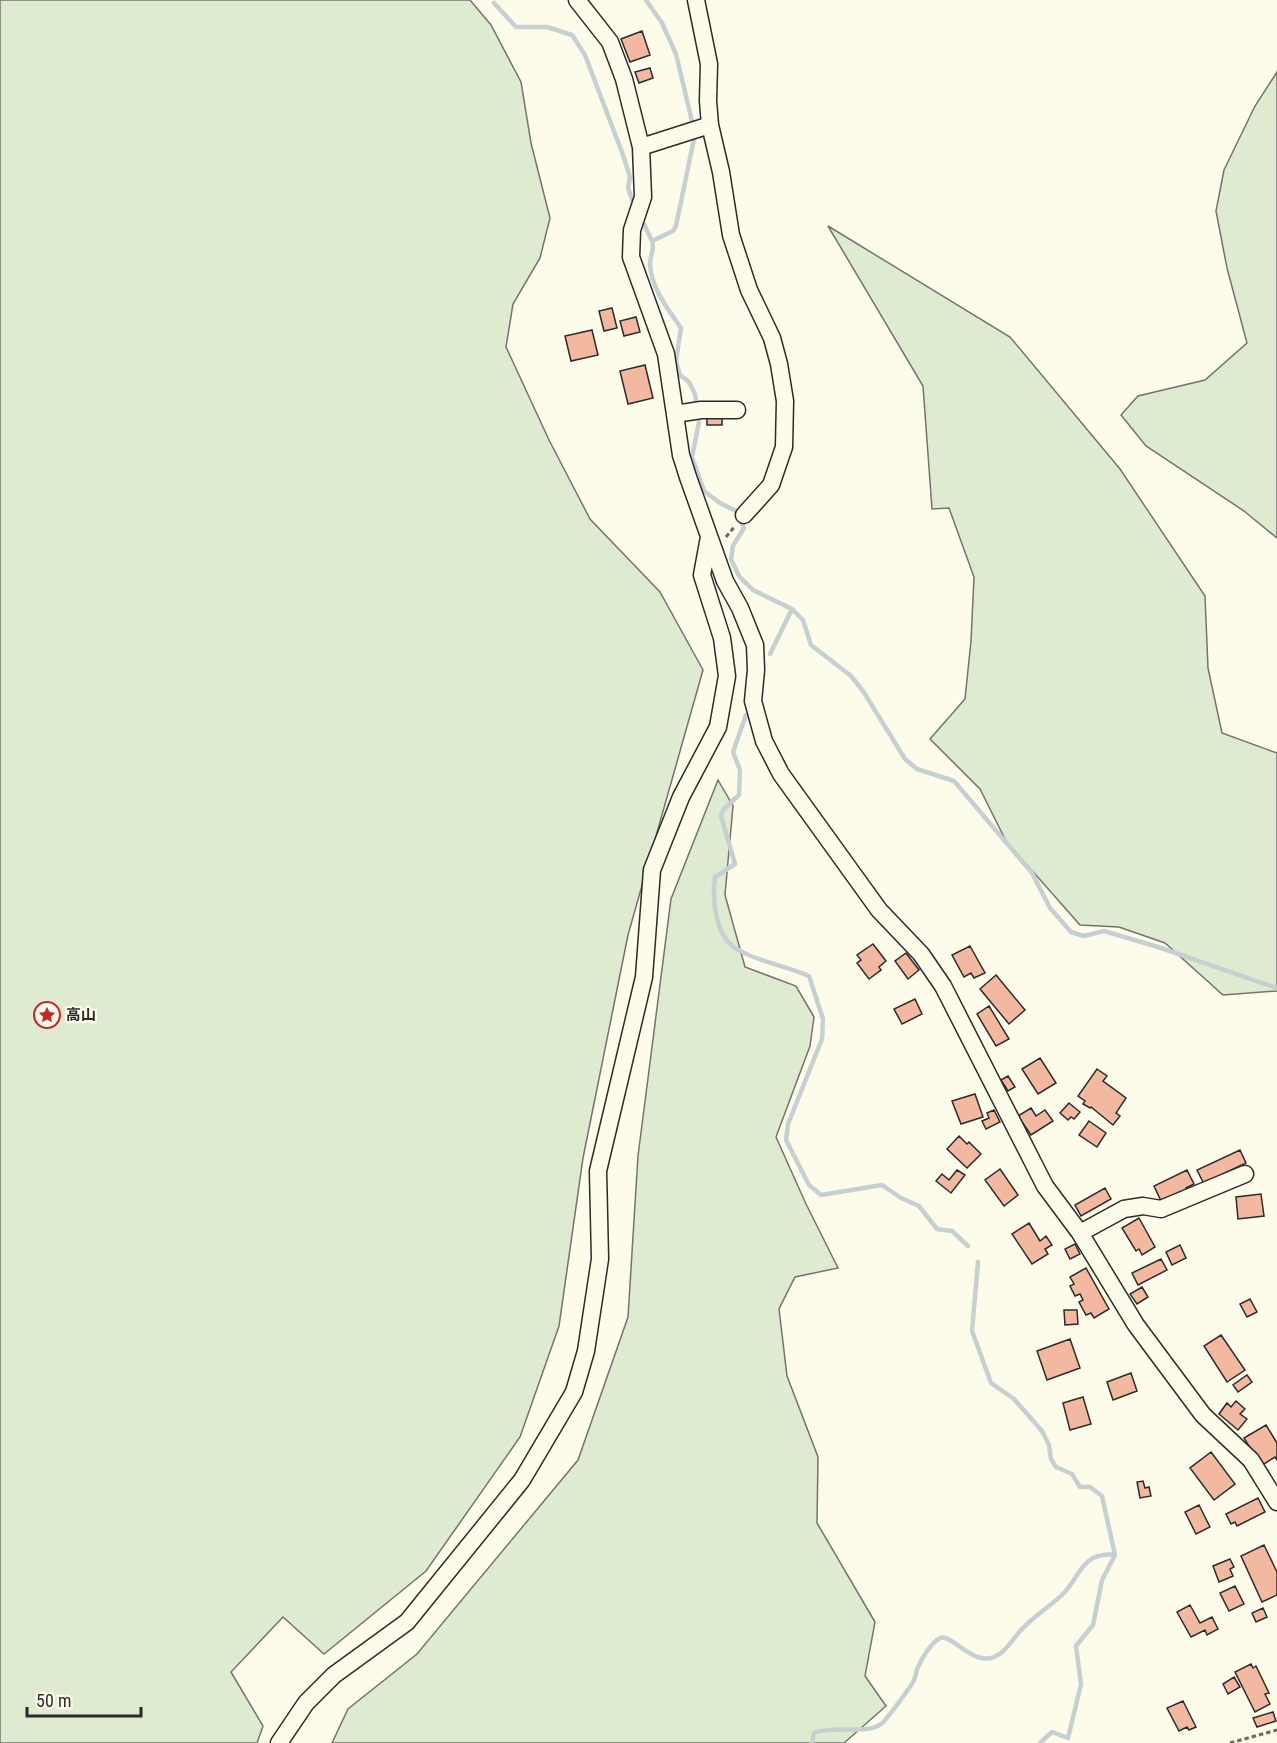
<svg xmlns="http://www.w3.org/2000/svg" width="1277" height="1743" viewBox="0 0 1277 1743" font-family="'Roboto Condensed','Noto Sans JP',sans-serif">
  <style>
    .green { fill: #deebd1; stroke: #74746e; stroke-width: 1.5 }
    .lines { fill: none; stroke-linecap: round; stroke-linejoin: round }
    .stream { stroke: #c7d0d0; stroke-width: 4.5 }
    .building { fill: #f2b8a0; stroke: #2b2b2b; stroke-width: 1.5 }
    .minor-casing { stroke: #2b2b2b; stroke-width: 19 }
    .path { stroke: #6a6964; stroke-width: 3; stroke-dasharray: 4.5 3; stroke-linecap: butt }
    .minor { stroke: #fdfbea; stroke-width: 16 }
    .labels { text-anchor: middle; dominant-baseline: central; stroke-width: 4.5; stroke-linejoin: round; paint-order: stroke }
    .poi-label { font-size: 15px; font-weight: bold; fill: #2b2b2b; stroke: #fdfbea; text-anchor: start }
  </style>
  <rect width="100%" height="100%" fill="#fdfbea"/>
  <path class="green" d="M0 0H470L491 25 521 82 531 143 550 218 540 258 513 304 506 347 549 440 590 519 660 592 703 670 628 935 583 1158 559 1326 520 1437 426 1571 324 1654 283 1617 231 1672 263 1726 257 1743H0Z
    M1277 72V538L1244 511 1146 446 1121 415 1138 396 1205 380 1247 343 1227 268 1216 211 1224 170 1255 106Z
    M828 226 1010 337 1120 469 1205 596 1208 668 1222 733 1277 753V991L1223 995 1165 943 1119 927 1080 925 1006 841 980 789 930 739 965 699 971 641 974 577 949 508 932 509 923 386Z
    M718 780 733 806 725 895 745 967 796 986 814 1017 810 1046 776 1137 806 1204 838 1268 795 1277 779 1309 787 1376 818 1457 817 1523 875 1622 865 1676 886 1706 844 1743H332L348 1709 417 1654 578 1460 628 1317 638 1156 671 899Z"/>
  <g class="lines">
    <path class="stream" d="M646 0 662 23 676 54 695 134 676 226 673 231 652 241C655 250 650 255 650 264 651 288 668 309 681 328L676 361 680 375 689 382 695 394 699 422 692 457 704 491 720 503 736 511 744 528 733 546 731 559 739 576 753 590 792 609 803 620 811 645 851 676 863 691 905 759 917 769 954 781 1032 873 1050 908 1071 932 1084 936 1104 931 1158 947 1277 988
      M494 3 516 27H547L572 35 585 55 623 155 630 177 628 188 633 202
      M644 224 652 241
      M770 654 792 609
      M746 715 733 752 740 770 739 795 723 810 721 816 735 864 715 877C712 898 715 934 734 947 756 962 785 965 809 976L823 1019 822 1039 788 1124 786 1140 809 1185 821 1195 882 1185 901 1198 919 1206 937 1229 952 1231 968 1246
      M978 1262 972 1331 991 1383 1014 1399 1042 1431 1049 1445 1051 1459 1056 1467 1072 1474 1080 1487H1090L1102 1496 1115 1555 1102 1580 1093 1625 1076 1646 1081 1684 1068 1738 1052 1732 1040 1743
      M812 1743 814 1733C833 1725 867 1735 881 1724 885 1722 912 1685 914 1680 916 1676 916 1671 918 1667 922 1658 931 1643 940 1638 952 1632 976 1673 1001 1653 1010 1646 1016 1634 1025 1626 1037 1614 1052 1605 1064 1593 1074 1583 1080 1565 1093 1558 1100 1555 1108 1554 1115 1555"/>
  </g>
  <path class="building" d="M642 31 650 55 630 62 621 39Z
    M650 68 653 78 639 83 635 72Z
    M612 308 617 328 604 331 599 311Z
    M636 317 640 332 624 336 620 321Z
    M592 330 598 355 571 361 565 336Z
    M645 365 653 398 628 404 620 371Z
    M707 413H722V425H707Z
    M873 944 886 961 879 967 881 970 869 979 857 963 861 960 857 955Z
    M970 946 985 973 974 978 971 973 964 977 952 955Z
    M906 953 919 970 908 979 895 961Z
    M996 975 1025 1010 1009 1024 980 989Z
    M915 999 922 1014 902 1024 894 1009Z
    M989 1006 1009 1039 996 1046 977 1014Z
    M1040 1058 1056 1083 1038 1094 1022 1069Z
    M1097 1069 1107 1076 1103 1081 1126 1098 1116 1113 1120 1116 1113 1125 1091 1107 1090 1108 1083 1104 1085 1101 1078 1096Z
    M1008 1076 1015 1087 1008 1091 1001 1080Z
    M975 1094 983 1117 961 1124 952 1101Z
    M1069 1103 1080 1112 1074 1119 1071 1117 1068 1120 1060 1113Z
    M1031 1108 1036 1116 1045 1110 1053 1121 1031 1135 1018 1116Z
    M994 1110 1000 1122 986 1129 982 1121 989 1118 987 1113Z
    M1089 1121 1106 1133 1097 1147 1079 1135Z
    M959 1136 967 1144 969 1142 981 1154 967 1168 947 1149Z
    M1240 1150 1246 1163 1221 1175 1205 1186 1197 1170Z
    M1000 1169 1018 1195 1004 1206 985 1180Z
    M957 1170 965 1175 951 1193 936 1181 942 1174 949 1180Z
    M1187 1170 1194 1184 1186 1188 1187 1191 1162 1203 1154 1186Z
    M1105 1188 1111 1199 1081 1216 1075 1205Z
    M1261 1194 1264 1216 1238 1219 1236 1197Z
    M1139 1218 1155 1247 1142 1255 1139 1249 1136 1251 1122 1228Z
    M1029 1223 1040 1241 1046 1236 1052 1245 1045 1249 1048 1254 1032 1264 1012 1234Z
    M1075 1244 1080 1254 1070 1259 1065 1249Z
    M1180 1245 1186 1258 1172 1265 1166 1252Z
    M1161 1259 1167 1270 1138 1285 1132 1273Z
    M1086 1268 1109 1309 1094 1318 1091 1313 1086 1315 1079 1302 1083 1300 1080 1294 1075 1296 1070 1286 1074 1284 1070 1277Z
    M1142 1287 1148 1297 1137 1304 1130 1294Z
    M1250 1299 1257 1312 1247 1317 1240 1304Z
    M1064 1310H1077L1078 1324 1065 1325Z
    M1221 1335 1245 1370 1227 1382 1204 1346Z
    M1070 1339 1080 1368 1047 1380 1037 1351Z
    M1131 1373 1137 1391 1113 1400 1107 1382Z
    M1247 1375 1252 1382 1238 1392 1233 1385Z
    M1083 1397 1091 1424 1070 1430 1063 1403Z
    M1236 1401 1245 1409 1240 1414 1247 1419 1238 1430 1219 1414 1227 1403 1231 1407Z
    M1266 1425 1277 1443V1460L1275 1457 1261 1466 1244 1438Z
    M1211 1452 1235 1484 1214 1500 1190 1468Z
    M1143 1481 1145 1488 1149 1487 1151 1496 1140 1498 1137 1482Z
    M1258 1498 1265 1512 1237 1526 1235 1522 1231 1524 1226 1514Z
    M1199 1505 1210 1527 1196 1534 1185 1512Z
    M1264 1545 1277 1572V1595L1262 1602 1241 1556Z
    M1230 1559 1234 1567 1230 1569 1233 1576 1219 1582 1213 1566Z
    M1235 1586 1244 1604 1229 1611 1220 1593Z
    M1190 1605 1200 1623 1212 1617 1218 1629 1207 1635 1205 1630 1191 1637 1177 1612Z
    M1263 1608 1267 1617 1256 1622 1252 1613Z
    M1251 1664 1253 1668 1256 1666 1269 1693 1265 1694 1270 1704 1255 1712 1235 1672Z
    M1234 1677 1240 1687 1228 1694 1223 1684Z
    M1183 1701 1196 1727 1189 1730 1187 1727 1179 1731 1167 1708Z
    M1273 1712 1276 1721 1257 1727 1253 1718Z"/>
  <g class="lines">
    <defs>
      <path id="minor" d="M577 0 610 42 624 79 641 147 643 197 632 230 631 257 666 354 681 455 688 477 725 581 740 608 755 645 756 670 753 701 764 741 781 774 879 910 921 954 943 986 1045 1186 1080 1233 1136 1325 1203 1415 1251 1460 1277 1502
        M696 0 709 64 708 101 710 125 721 172 731 235 749 290 772 338 779 364 785 401 784 447 771 485 744 515
        M641 147 710 125
        M675 414 701 410H737
        M1080 1233 1124 1209 1143 1206 1161 1209 1245 1174
        M279 1743 306 1703 334 1675 407 1622 522 1480 574 1392 586 1351 600 1259 598 1171 644 977 652 870 681 797 718 727 727 676 722 638 702 575 709 537"/>
    </defs>
    <use href="#minor" class="minor-casing"/>
    <path class="path" d="M726 537 735 526
      M1230 1743 1277 1730"/>
    <use href="#minor" class="minor"/>
  </g>
  <defs>
    <symbol id="sight-ring" viewBox="-11 -11 22 22"><circle r="9.5" fill="#fdfbea" stroke="#c62828" stroke-width="1.5"/><path d="M0-6L1.8-2.2L6-1.7L2.9 1.2L3.7 5.4L0 3.3L-3.7 5.4L-2.9 1.2L-6-1.7L-1.8-2.2Z" fill="#c62828"/></symbol>
  </defs>
  <g fill-rule="evenodd">
    <use href="#sight-ring" x="32" y="1000" width="30" height="30"/>
  </g>
  <g class="labels">
    <g class="poi-label">
      <text x="66" y="1015">高山</text>
    </g>
  </g>
  <path d="M27 1707v9h114v-9" fill="none" stroke="#2b2b2b" stroke-width="3"/>
  <text x="36" y="1707" font-size="18" fill="#2b2b2b" stroke="#fdfbea" stroke-width="4.5" paint-order="stroke">50 m</text>
</svg>
